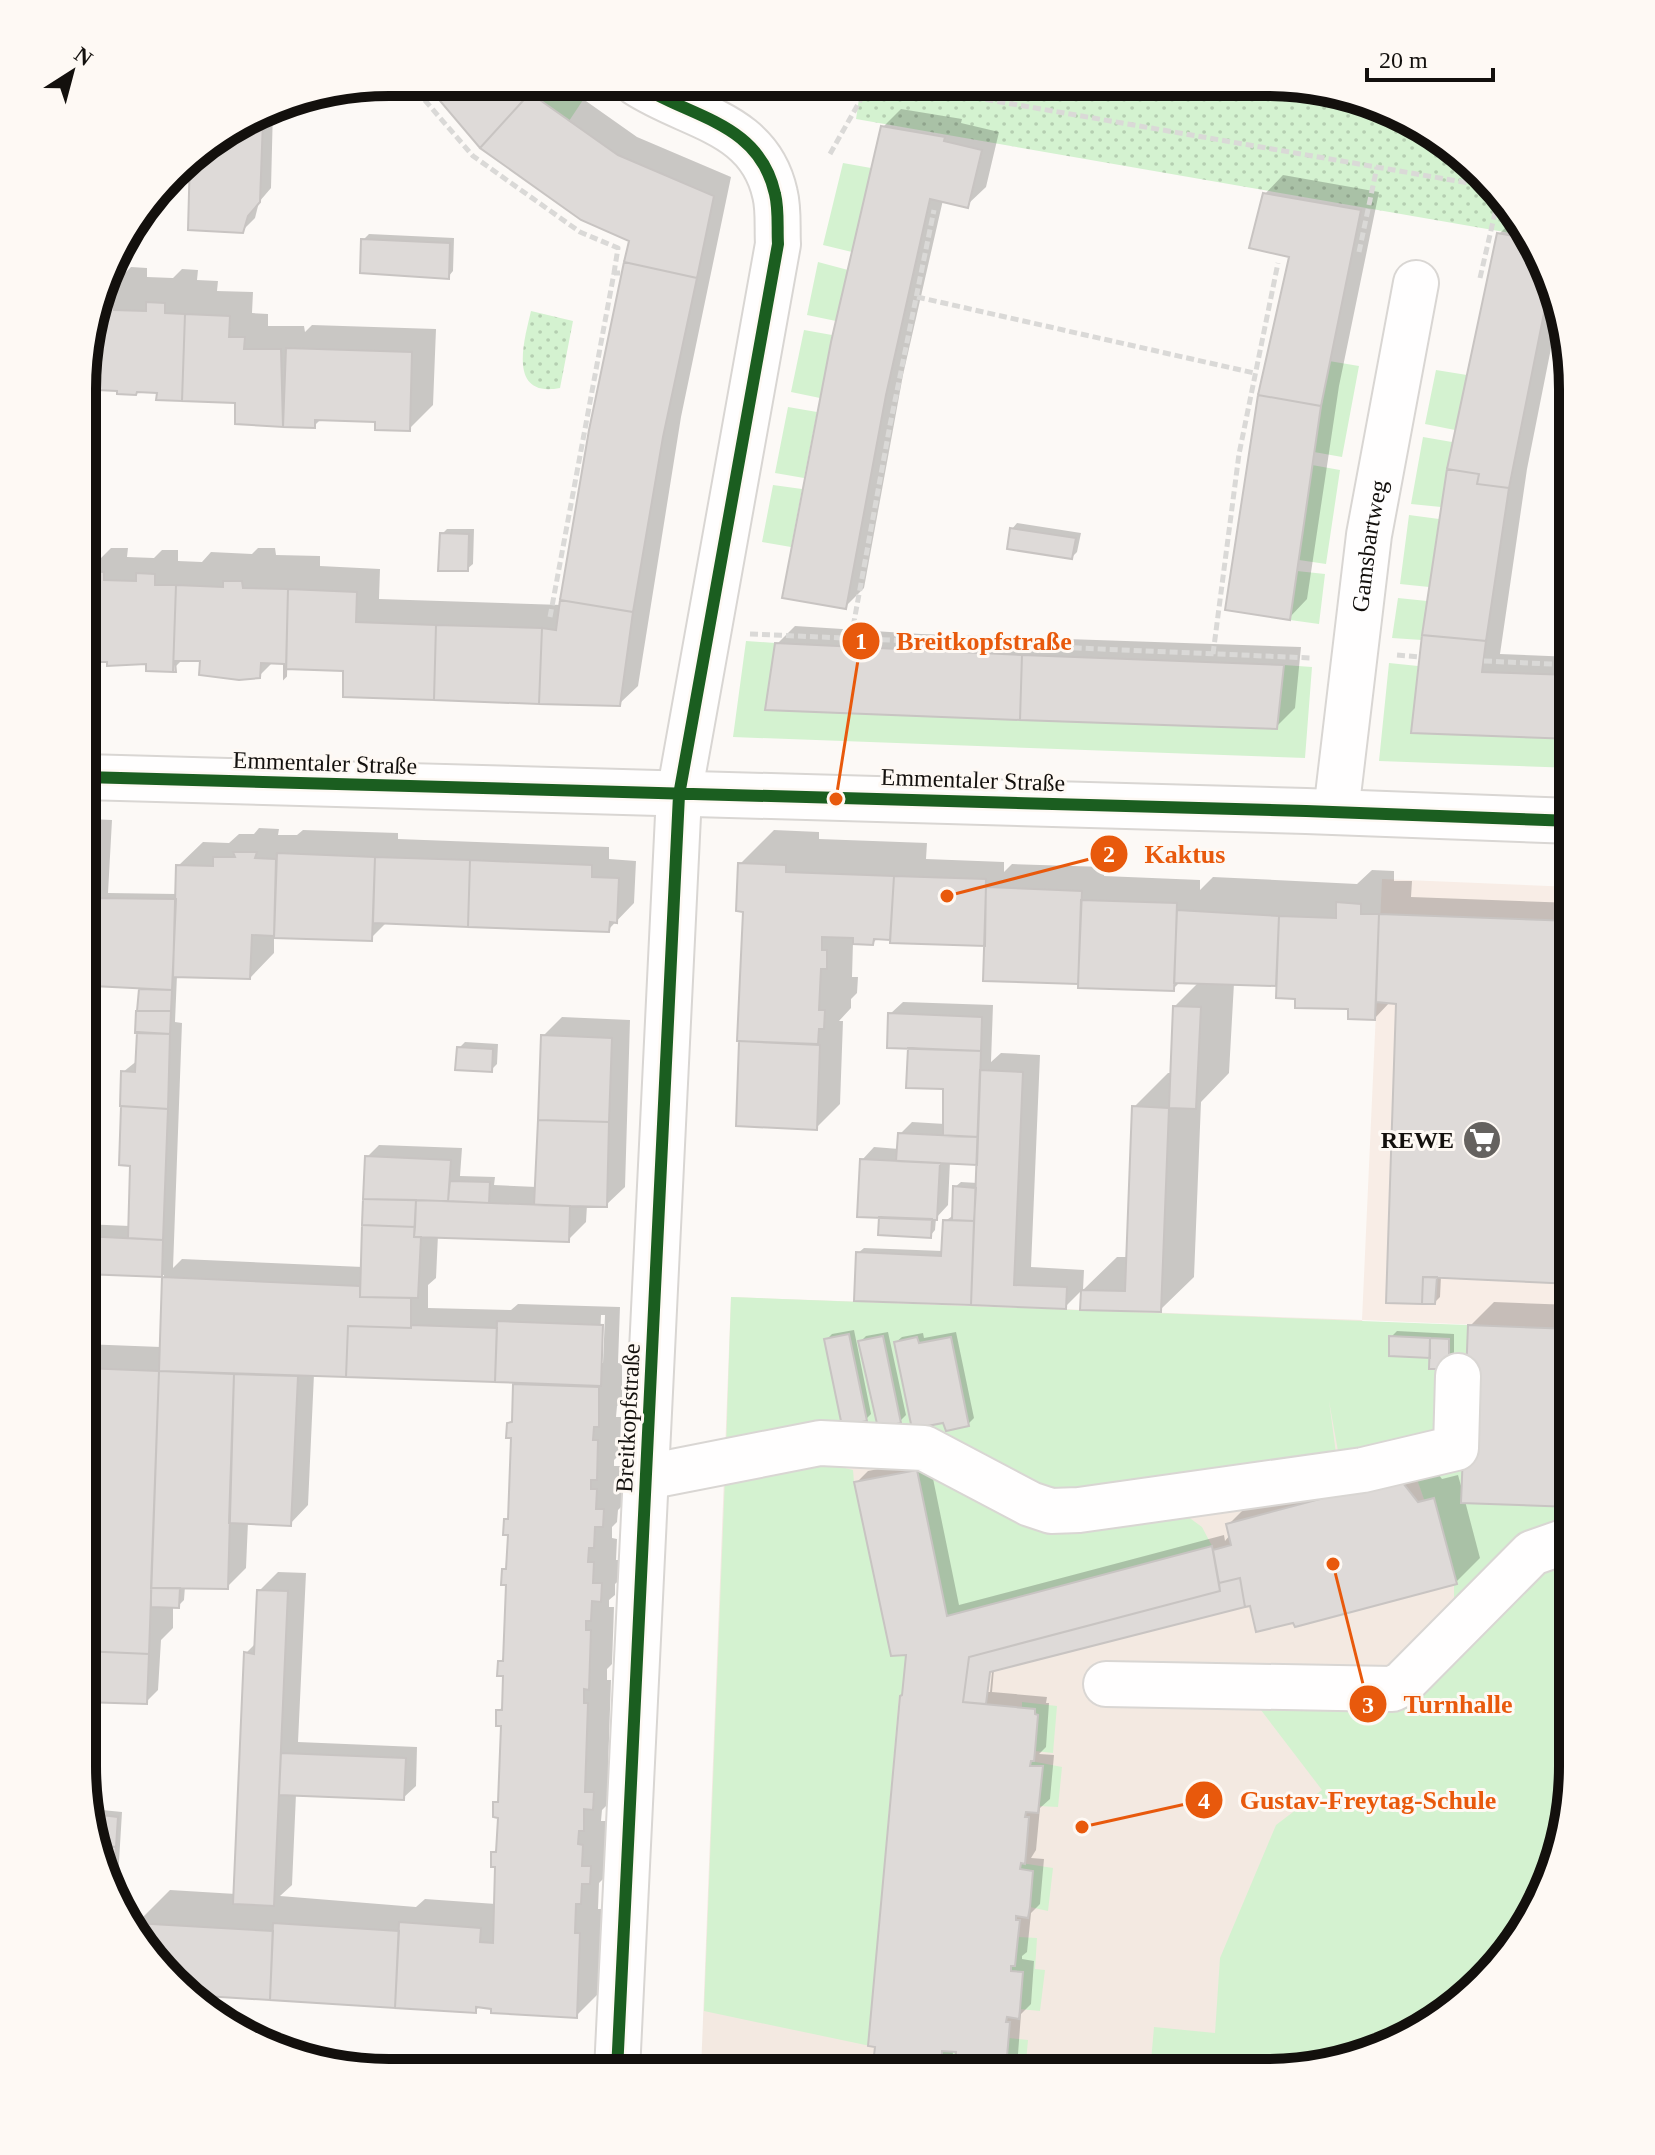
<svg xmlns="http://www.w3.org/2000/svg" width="1655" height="2155" viewBox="0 0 1655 2155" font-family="'Times New Roman',serif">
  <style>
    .commercial { fill: #f8ede6 }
    .education { fill: #f3e9e1 }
    .grass { fill: #d4f2d0 }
    .sand { fill: url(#sand-dots) }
    .park { fill: url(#park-dots) }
    .shadow { fill: #0003; fill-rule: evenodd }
    .building { fill: #dedad8; stroke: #c8c4c2; stroke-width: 2 }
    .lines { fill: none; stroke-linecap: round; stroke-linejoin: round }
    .minor-casing { stroke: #d9d6d3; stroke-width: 48 }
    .path { stroke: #dad9d7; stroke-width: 5; stroke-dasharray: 8 4; stroke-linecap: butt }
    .minor { stroke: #fffefe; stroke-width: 44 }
    .cycleway-casing { stroke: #fef9f4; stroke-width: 17 }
    .cycleway { stroke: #1b5e20; stroke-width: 12 }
    .labels { text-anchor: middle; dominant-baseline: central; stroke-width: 6; stroke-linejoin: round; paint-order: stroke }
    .street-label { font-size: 24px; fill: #13100d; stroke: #fef9f4 }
    .poi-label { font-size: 24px; font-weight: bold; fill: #13100d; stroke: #fef9f4; text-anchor: end }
    .rim { fill: none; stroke: #13100d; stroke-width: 10 }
    .leader { fill: none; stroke: #e8590c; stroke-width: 3 }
    .callout-dot { fill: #e8590c; stroke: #fef9f4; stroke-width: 3 }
    .mark-label { font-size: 24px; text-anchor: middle; font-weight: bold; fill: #fff }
    .callout-label { font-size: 26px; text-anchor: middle; font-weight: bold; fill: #e8590c; stroke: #fef9f4; stroke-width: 6; stroke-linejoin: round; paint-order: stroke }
  </style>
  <defs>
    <pattern id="sand-dots" width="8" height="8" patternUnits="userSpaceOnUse" patternTransform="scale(2)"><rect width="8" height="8" fill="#fbf4de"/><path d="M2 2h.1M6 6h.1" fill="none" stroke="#d6d0bd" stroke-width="1.8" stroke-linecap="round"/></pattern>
    <pattern id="park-dots" width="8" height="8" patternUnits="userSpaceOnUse" patternTransform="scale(2)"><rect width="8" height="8" fill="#d4f2d0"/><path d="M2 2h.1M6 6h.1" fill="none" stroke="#b5ceb1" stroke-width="1.8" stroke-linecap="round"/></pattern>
  </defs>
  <rect width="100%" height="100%" fill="#fcf9f6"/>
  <path class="commercial" d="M1382 879 1573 887V1329L1362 1320Z"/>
  <path class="education" d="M731 1297 1362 1320 1454 1585V2006L1402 2041 1267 2073 701 2071Z"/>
  <path class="grass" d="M521 82 565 83 583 97V100L569 121 530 93Z
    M843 163 871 168 852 252 823 245Z
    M818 262 848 270 836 321 807 315Z
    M804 330 832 335 820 398 791 392Z
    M1329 361 1359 366 1342 457 1314 452Z
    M1436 370 1467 375 1455 430 1425 424Z
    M788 407 817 412 804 478 775 473Z
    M1423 437 1452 442 1441 507 1411 504Z
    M1312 465 1340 470 1326 564 1299 560Z
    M773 485 802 489 791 547 762 542Z
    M1409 515 1439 519 1429 587 1400 584Z
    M1297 571 1325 574 1319 624 1290 620Z
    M1398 598 1427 601 1422 640 1392 638Z
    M746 641 775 643 766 710 1277 729 1284 665 1312 667 1305 758 733 737Z
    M1389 663 1418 666 1412 733 1573 739V768L1379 761Z
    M731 1297 1573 1329 1572 1787 1557 1865 1522 1936 1469 1997 1402 2041 1267 2073H1150L1154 2027 1215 2033 1220 1958 1276 1825 1322 1790 1251 1697 1403 1701 1454 1648V1585L1406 1448 1340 1462 1329 1401 1337 1461 1059 1497 930 1434 726 1450Z
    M805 1458 853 1470 854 1482 891 1655H906L902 1695 899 1696 868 2045 875 2047 704 2011 725 1478Z
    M928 1461 985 1491 1187 1516 1202 1527 1212 1546 947 1616 917 1470Z
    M1022 1702 1057 1706 1053 1753 1035 1751 1038 1715 1035 1714V1709L1022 1707Z
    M1031 1761 1062 1767 1058 1807 1039 1806 1043 1767 1030 1766Z
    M1021 1863 1053 1868 1048 1911 1030 1907 1020 1869Z
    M1018 1937 1037 1938 1035 1969 1045 1970 1040 2011 1020 2009 1023 1973 1011 1971V1966H1015Z
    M1009 2038 1028 2040 1025 2072H1002V2068H1006Z
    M942 2051 956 2052 954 2071 964 2072H941Z"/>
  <path class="sand" d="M1567 1634H1572V1684H1568Z"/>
  <path class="park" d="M819 83 1307 85 1383 105 1453 145 1527 236 856 119 860 92Z
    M531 311 573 321 560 388C507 398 524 341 531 311Z"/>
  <path class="shadow" d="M427 82H559L637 137 731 177 681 417 638 686 619 704 288 662 274 661 259 676 202 659H183L172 670 148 662 94 660 84 667V557L101 558 111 548H128L127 557 154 558 162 550H178V561L202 562 211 552 252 554 258 548H275L276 555 320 556V566L380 569 379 599 562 605 631 239Z
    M273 108 271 188 259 202 255 218 242 231 190 228 192 155Z
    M901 109 962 119 961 123 999 132 986 187 967 205 943 200 903 375 864 588 846 606 883 127Z
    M1283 175 1379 192 1339 386 1307 599 1289 618 1291 255 1265 194Z
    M1514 219 1541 253 1557 318 1527 469 1500 654 1573 657V737L1413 731 1499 234Z
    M369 234 454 238 453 271 448 277 363 240Z
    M131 267 147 268V277L173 278 182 269 198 270 197 280 218 281 217 291 253 292 252 313 268 314V326H304L305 332 312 325 436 329 433 405 409 429 378 421 321 419 314 426 237 422V401L159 391 103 388 96 396 85 395V348L109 276 121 277Z
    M1017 523 1081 533 1077 552 1072 557 1012 529Z
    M447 529H474L473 564 467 569 442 534Z
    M795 626 921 634 1301 647 1295 708 1276 727 777 644Z
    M84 806 92 807 91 819 112 820 108 893 177 894 178 866 203 842 229 843 239 834H254L259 828 279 829 278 835H297L303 830 398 833V839L609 847V859L636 861 634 903 608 930 388 921 371 938 274 934V953L250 978 177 975 175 1022 182 1023 173 1268 182 1259 363 1267 367 1157 379 1145 462 1148 460 1176 495 1177 494 1185 537 1187 543 1036 562 1017 630 1020 625 1187 606 1205H587L586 1222 568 1240 438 1235 436 1278 428 1285V1308L511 1310 518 1304 620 1307 618 1363 622 1364V1401L617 1406 616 1417H621L620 1454 614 1460V1466H620L619 1485 628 1486 627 1501 618 1510 617 1522 612 1527V1538L617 1539 616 1560H625L624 1576 615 1584V1595L609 1600V1607H614L612 1664 607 1669V1680H611L608 1768 617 1769 616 1784 607 1793V1805L602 1810 601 1821H606L605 1842 614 1843V1858L605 1867 604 1878 599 1883 598 1909H603L600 1992 576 2016 480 2006 475 2011 186 1993 158 1969 136 1935V1924L170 1890 236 1894 246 1653 257 1642 259 1591 278 1572 306 1573 298 1742 417 1747 416 1786 403 1798 296 1794 292 1885 280 1896 416 1907 425 1899 496 1904 498 1865 493 1853 498 1847 500 1816 495 1803 500 1798 503 1724 498 1711 504 1706 505 1674 500 1662 505 1656 508 1583 504 1570 509 1565 510 1533 506 1520 510 1515 513 1436 509 1423 514 1418 515 1385 519 1381 314 1374 308 1505 290 1524 248 1522 246 1568 227 1587 185 1586 184 1600 178 1606H173V1628L161 1640 158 1690 146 1702 82 1700 83 1344 161 1347 164 1275 83 1272V1224L130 1226 132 1164 123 1072 138 1060 141 987 98 906 84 920ZM601 1315H605L603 1363H599Z
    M774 830 819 832V839L927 843 926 859 1004 862V872L1012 864 1105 867 1104 876 1200 880V890L1213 877 1357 884 1372 870 1394 871V881H1412L1411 897 1573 903V1282L1441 1276 1440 1297 1435 1302 1399 1002 1391 1001 1375 1018 1350 1007 1297 997 1278 984 1234 983 1229 1073 1201 1102 1194 1277 1160 1310 1082 1308 1083 1289 1065 1307 856 1299 858 1253 864 1248 943 1251 945 1221 954 1215 955 1187 961 1182 978 1183 979 1163 950 1161 948 1205 936 1218 935 1230 930 1236 881 1218 862 1160 874 1147 899 1149 900 1134 912 1122 945 1124V1087L910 1046 890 1014 903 1002 993 1005 991 1062 1001 1053 1040 1055 1031 1267 1084 1270 1083 1290 1117 1257H1128L1134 1107 1168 1073H1173L1175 1006 1200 981H1181L1173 989 985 979 986 944 878 937 873 943 853 942 852 977H858L857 993 851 999V1008L839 1021H843L840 1104 816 1128 738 1124 745 910 740 864Z
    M465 1042 498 1044 497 1064 491 1070 459 1048Z
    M1494 1302 1573 1305 1572 1505 1465 1501 1480 1558 1456 1582 1294 1620 1251 1603 994 1669 992 1692 1047 1697 1046 1703H1049L1046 1747 1039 1754 1054 1755 1050 1799 1040 1808 1036 1850 1031 1858 1044 1859 1040 1904 1031 1913 1027 1952 1022 1956V1959L1034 1961 1031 2004 1021 2014 1018 2054 1002 2072 956 2069 958 2050H953L952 2072H866L867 2062 872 2056 876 2057 908 1652 856 1483 868 1471 929 1459 959 1605 1224 1535 1225 1541 1230 1535 1228 1525 1252 1501 1424 1455 1442 1479 1458 1475 1463 1493 1470 1326ZM989 1662 993 1663 990 1692H986Z
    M854 1330 871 1414 866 1419 826 1340 832 1334Z
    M1397 1331 1454 1334V1362L1432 1356 1391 1337Z
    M888 1332 906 1415 900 1421 861 1341 866 1336Z
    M956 1332 974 1418 968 1424 896 1342 902 1337 923 1333 924 1338Z
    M92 1809 122 1812 118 1878 113 1883H109Z"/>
  <path class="building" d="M424 82H521L530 93 480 148Z
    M530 93 618 155 714 196 697 278 624 262 629 241 581 220 480 148Z
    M254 119 263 120 260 202 248 216 243 233 188 230 190 156Z
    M881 126 945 137 944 141 982 150 968 208 930 199 886 395 846 609 782 598 831 342Z
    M1263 193 1361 210 1321 406 1258 395 1289 257 1249 248Z
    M1497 233 1530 239 1541 253 1553 304 1546 303 1509 488 1477 484 1479 474 1447 469Z
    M361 239 450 243 449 279 360 273Z
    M624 262 697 278 663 437 633 612 560 600 589 430Z
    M101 300 114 301V310L146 311V302L165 303V313L185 314 182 401 156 400 157 393 137 392 136 395 117 394V391L97 390V398L85 397V348Z
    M185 314 230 316 229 337H245L244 349H281L283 427 235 424V403L182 401Z
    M286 348 412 352 410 431 375 430V422L315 420V428L283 427Z
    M1258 395 1321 406 1290 620 1225 610Z
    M1447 469 1479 474 1477 484 1509 488 1486 641 1422 635Z
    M1010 528 1076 538 1072 559 1007 549Z
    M440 533 469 534 468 571H438Z
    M85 571 104 572V580L136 581V573L155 574V585H176L173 672 146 671V664L107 666V662H87V669H84Z
    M223 581H242L243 588 288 589 286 676 284 678V664L261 663 260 678 239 680 199 675 200 661H175L176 672H173L176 585 223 587Z
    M288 589 357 592 356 622 436 625 434 700 343 697V671L286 669Z
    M560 600 633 612 620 706 539 704 542 628 556 630Z
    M436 625 542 628 539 704 434 700Z
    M1422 635 1486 641 1482 672 1573 675V739L1411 733Z
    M775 643 1022 655 1020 720 765 710Z
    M1022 655 1284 665 1277 729 1020 720Z
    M233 852H257L255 858 276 859 274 936 252 935 250 979 173 977 176 865 213 866V857H235Z
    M277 853 375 857 372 941 274 938Z
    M375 857 470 860 468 927 373 923Z
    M470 860 592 865V877L619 878 617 923 610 922 609 932 468 927Z
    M738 863 786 865V872L894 876 890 940 874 939 873 945 853 944V938L822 937V950H827V969H821L819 1010H825L824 1029H819L818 1044 737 1041 743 912 736 911Z
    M894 876 986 879 985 946 890 943Z
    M986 887 1082 891 1078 984 983 981Z
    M96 898 176 899 172 990 93 986Z
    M1081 900 1177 903 1174 991 1078 988Z
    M1336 902 1361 904V914H1379L1375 1020 1348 1019V1009L1295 1008V999L1276 998 1279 916 1336 918Z
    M1177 910 1279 916 1276 986 1174 983Z
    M1379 914 1573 921V1284L1423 1277 1422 1304 1386 1303 1396 1004 1376 1002Z
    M139 989 172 990 171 1011H137Z
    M1173 1006 1201 1007 1196 1109 1169 1108Z
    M136 1011H171L170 1034 135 1033Z
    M888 1013 982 1017 981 1051 887 1048Z
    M137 1032 170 1034 168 1109 120 1106 121 1071 135 1072Z
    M541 1035 612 1038 609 1122 538 1120Z
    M739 1041 820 1045 817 1130 736 1126Z
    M457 1047 493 1049 492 1072 455 1070Z
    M908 1048 981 1051 978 1137 943 1136V1089L906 1088Z
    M980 1070 1023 1072 1014 1285 1067 1287 1066 1309 971 1305Z
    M121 1106 168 1109 163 1240 128 1238 130 1166 119 1165Z
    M1132 1106 1169 1108 1161 1312 1080 1310 1081 1290 1125 1291Z
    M538 1120 609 1122 607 1207 534 1205Z
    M898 1133 978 1137 977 1165 896 1161Z
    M365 1156 451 1160 448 1201 363 1199Z
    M860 1159 940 1163 937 1220 857 1217Z
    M450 1181 490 1182 489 1203 448 1201Z
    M953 1186 976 1188 974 1221 952 1220Z
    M363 1199 416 1200 415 1227 362 1225Z
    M416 1200 570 1206 569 1242 414 1237Z
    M879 1217 932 1219 931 1238 878 1235Z
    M943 1220 974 1221 971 1305 854 1301 856 1252 941 1256Z
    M362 1225 415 1227 414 1237H421L418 1298 360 1297Z
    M83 1236 163 1240 162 1277 83 1274Z
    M162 1277 360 1286V1297L411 1298V1328L348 1326 346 1377 159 1371Z
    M1423 1277H1437L1435 1304H1422Z
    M497 1321 603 1325 601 1386 495 1382Z
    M411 1325 497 1328 495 1382 346 1377 348 1326 411 1328Z
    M1468 1325 1573 1329 1572 1507 1461 1503Z
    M849 1334 867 1421 842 1426 824 1339Z
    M883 1336 901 1423 878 1428 858 1341Z
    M1389 1336 1430 1338V1358L1389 1356Z
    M917 1337 919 1343 951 1337 969 1426 946 1431 943 1423 912 1429 894 1342Z
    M1430 1338 1449 1339V1369H1429Z
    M83 1368 159 1371 149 1654 82 1651Z
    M159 1371 234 1374 228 1589 151 1588Z
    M234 1374 298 1376 291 1526 229 1523Z
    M513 1384 599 1387V1427H594L593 1440H598L597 1480H591V1489H597L596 1509H604L603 1527H595L594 1548H589L588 1562H594L593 1583H602L601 1602 592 1601 591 1621H586V1630H591L589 1690 584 1689V1703H588L585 1792H594L593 1810 584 1809V1831H579L578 1844 583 1845 582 1866H591L590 1884H582L581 1904H576L575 1933H580L577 2018 491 2013V2009L476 2007V2013L395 2008 399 1922 481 1928 480 1942 493 1943 495 1867H491V1852H496L498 1818 493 1817V1802H498L501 1726H496V1710H502L503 1676H497L498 1661H503L506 1585H501L502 1569H506L508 1535H503L504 1519H508L511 1438H506L507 1423 512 1422Z
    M917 1470 947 1616 1212 1546 1220 1591 969 1657 963 1702 1035 1709V1714L1038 1715 1035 1751 1034 1761H1031L1030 1766H1043L1038 1813 1026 1812 1025 1817H1029L1026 1854 1025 1864 1021 1863 1020 1869 1033 1871 1030 1907 1028 1918 1016 1916V1920H1020L1018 1937 1015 1966H1011V1971L1023 1972 1020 2009 1019 2019 1007 2017 1006 2022H1010L1006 2068H1002V2072L954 2071 956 2052 942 2051 941 2072H872L875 2047 868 2046 900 1696 902 1695 906 1655 891 1656 854 1482Z
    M1399 1478 1418 1502 1434 1498 1457 1584 1295 1627 1293 1623 1256 1632 1250 1606 1245 1607 1240 1578 1219 1583 1213 1550 1231 1545 1226 1524Z
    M1240 1578 1245 1607 990 1672 986 1704 963 1702 969 1657 1220 1591 1219 1583Z
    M151 1588H180L179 1608 151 1607Z
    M257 1590 288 1591 274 1906 233 1904 244 1652 254 1654Z
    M82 1651 149 1654 147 1704 82 1702Z
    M281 1753 406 1758 404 1800 279 1795Z
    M93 1814 118 1817 116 1847 101 1846Z
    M101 1846 116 1847 113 1885H110Z
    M134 1923 273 1931 270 2000 189 1995 158 1969 134 1932Z
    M273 1923 399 1931 395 2008 270 2000Z
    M865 2061 873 2062 872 2072H864Z"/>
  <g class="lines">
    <defs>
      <g id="minor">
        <path d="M84 777 1306 811 1573 821"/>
        <path id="s1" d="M1336 812 1369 535 1416 283"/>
        <path d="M647 1477 820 1443 924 1448 1030 1504 1051 1511 1079 1510 1363 1470 1456 1448 1458 1376"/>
        <path d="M1106 1684 1392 1689 1402 1684 1532 1553 1572 1539"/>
        <path d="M617 2071 679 795 778 244C777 228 779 210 775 194 759 121 689 118 636 83"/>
      </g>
    </defs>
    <use href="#minor" class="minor-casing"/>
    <path class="path" d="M409 82 473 156 580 232 618 248 614 273
      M891 83 1486 186
      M830 154 870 83
      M1359 252 1377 167
      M1480 278 1498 200
      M917 297 1254 373
      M550 617 614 273H622
      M750 634 1311 658
      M851 638 890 425 934 210
      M1213 654 1239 454 1278 263
      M1397 655 1420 657
      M1484 661 1573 665"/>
    <use href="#minor" class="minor"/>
    <defs>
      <path id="cycleway" d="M84 777 1306 811 1573 821
        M617 2071 679 795 778 244C777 228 779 210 775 194 759 121 689 118 636 83"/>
    </defs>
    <use href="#cycleway" class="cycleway-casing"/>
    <use href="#cycleway" class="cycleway"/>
  </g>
  <defs>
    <symbol id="supermarket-disc" viewBox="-11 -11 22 22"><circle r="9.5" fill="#65625f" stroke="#fef9f4"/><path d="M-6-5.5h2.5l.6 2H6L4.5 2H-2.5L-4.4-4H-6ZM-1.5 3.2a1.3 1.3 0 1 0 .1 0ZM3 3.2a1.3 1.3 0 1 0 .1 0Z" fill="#fff"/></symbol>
  </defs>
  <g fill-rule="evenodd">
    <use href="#supermarket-disc" x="1460" y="1118" width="44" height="44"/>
  </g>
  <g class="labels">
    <g class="street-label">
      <text stroke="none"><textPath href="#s1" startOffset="268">Gamsbartweg</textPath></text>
      <text transform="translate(325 763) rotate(2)">Emmentaler Straße</text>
      <text transform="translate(973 780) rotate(2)">Emmentaler Straße</text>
      <text transform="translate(628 1418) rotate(-87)">Breitkopfstraße</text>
    </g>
    <g class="poi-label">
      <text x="1454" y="1140">REWE</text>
    </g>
  </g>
  <path d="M0 0H1655V2155H0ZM389 96H1266A293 293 0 0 1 1559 389V1766A293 293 0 0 1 1266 2059H389A293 293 0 0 1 96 1766V389A293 293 0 0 1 389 96Z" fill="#fef9f4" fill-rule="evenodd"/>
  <path class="rim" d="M389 96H1266A293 293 0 0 1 1559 389V1766A293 293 0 0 1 1266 2059H389A293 293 0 0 1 96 1766V389A293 293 0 0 1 389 96Z"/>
  <path class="leader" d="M836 799L861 641M947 896L1109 854M1333 1564L1368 1704M1082 1827L1204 1800"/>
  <g class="callout-dot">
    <circle cx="836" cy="799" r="8"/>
    <circle cx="947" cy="896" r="8"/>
    <circle cx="1333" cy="1564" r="8"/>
    <circle cx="1082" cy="1827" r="8"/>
    <circle cx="861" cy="641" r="20"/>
    <circle cx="1109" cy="854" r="20"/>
    <circle cx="1368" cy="1704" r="20"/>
    <circle cx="1204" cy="1800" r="20"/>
  </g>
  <g class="mark-label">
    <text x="861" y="649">1</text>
    <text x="1109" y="862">2</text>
    <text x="1368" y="1713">3</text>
    <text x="1204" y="1809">4</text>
  </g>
  <g class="callout-label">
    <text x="984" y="650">Breitkopfstraße</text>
    <text x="1185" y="863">Kaktus</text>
    <text x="1458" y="1713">Turnhalle</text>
    <text x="1368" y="1809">Gustav-Freytag-Schule</text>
  </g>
  <g transform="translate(72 72) rotate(36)" stroke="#fef9f4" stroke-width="6" paint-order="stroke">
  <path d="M0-6L14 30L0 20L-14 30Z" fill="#13100d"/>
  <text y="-12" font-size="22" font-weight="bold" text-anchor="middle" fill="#13100d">N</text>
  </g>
  <path d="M1367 68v12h126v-12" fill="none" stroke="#13100d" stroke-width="4"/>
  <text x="1379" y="68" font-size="24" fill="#13100d" stroke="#fef9f4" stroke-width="6" paint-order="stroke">20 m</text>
</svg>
